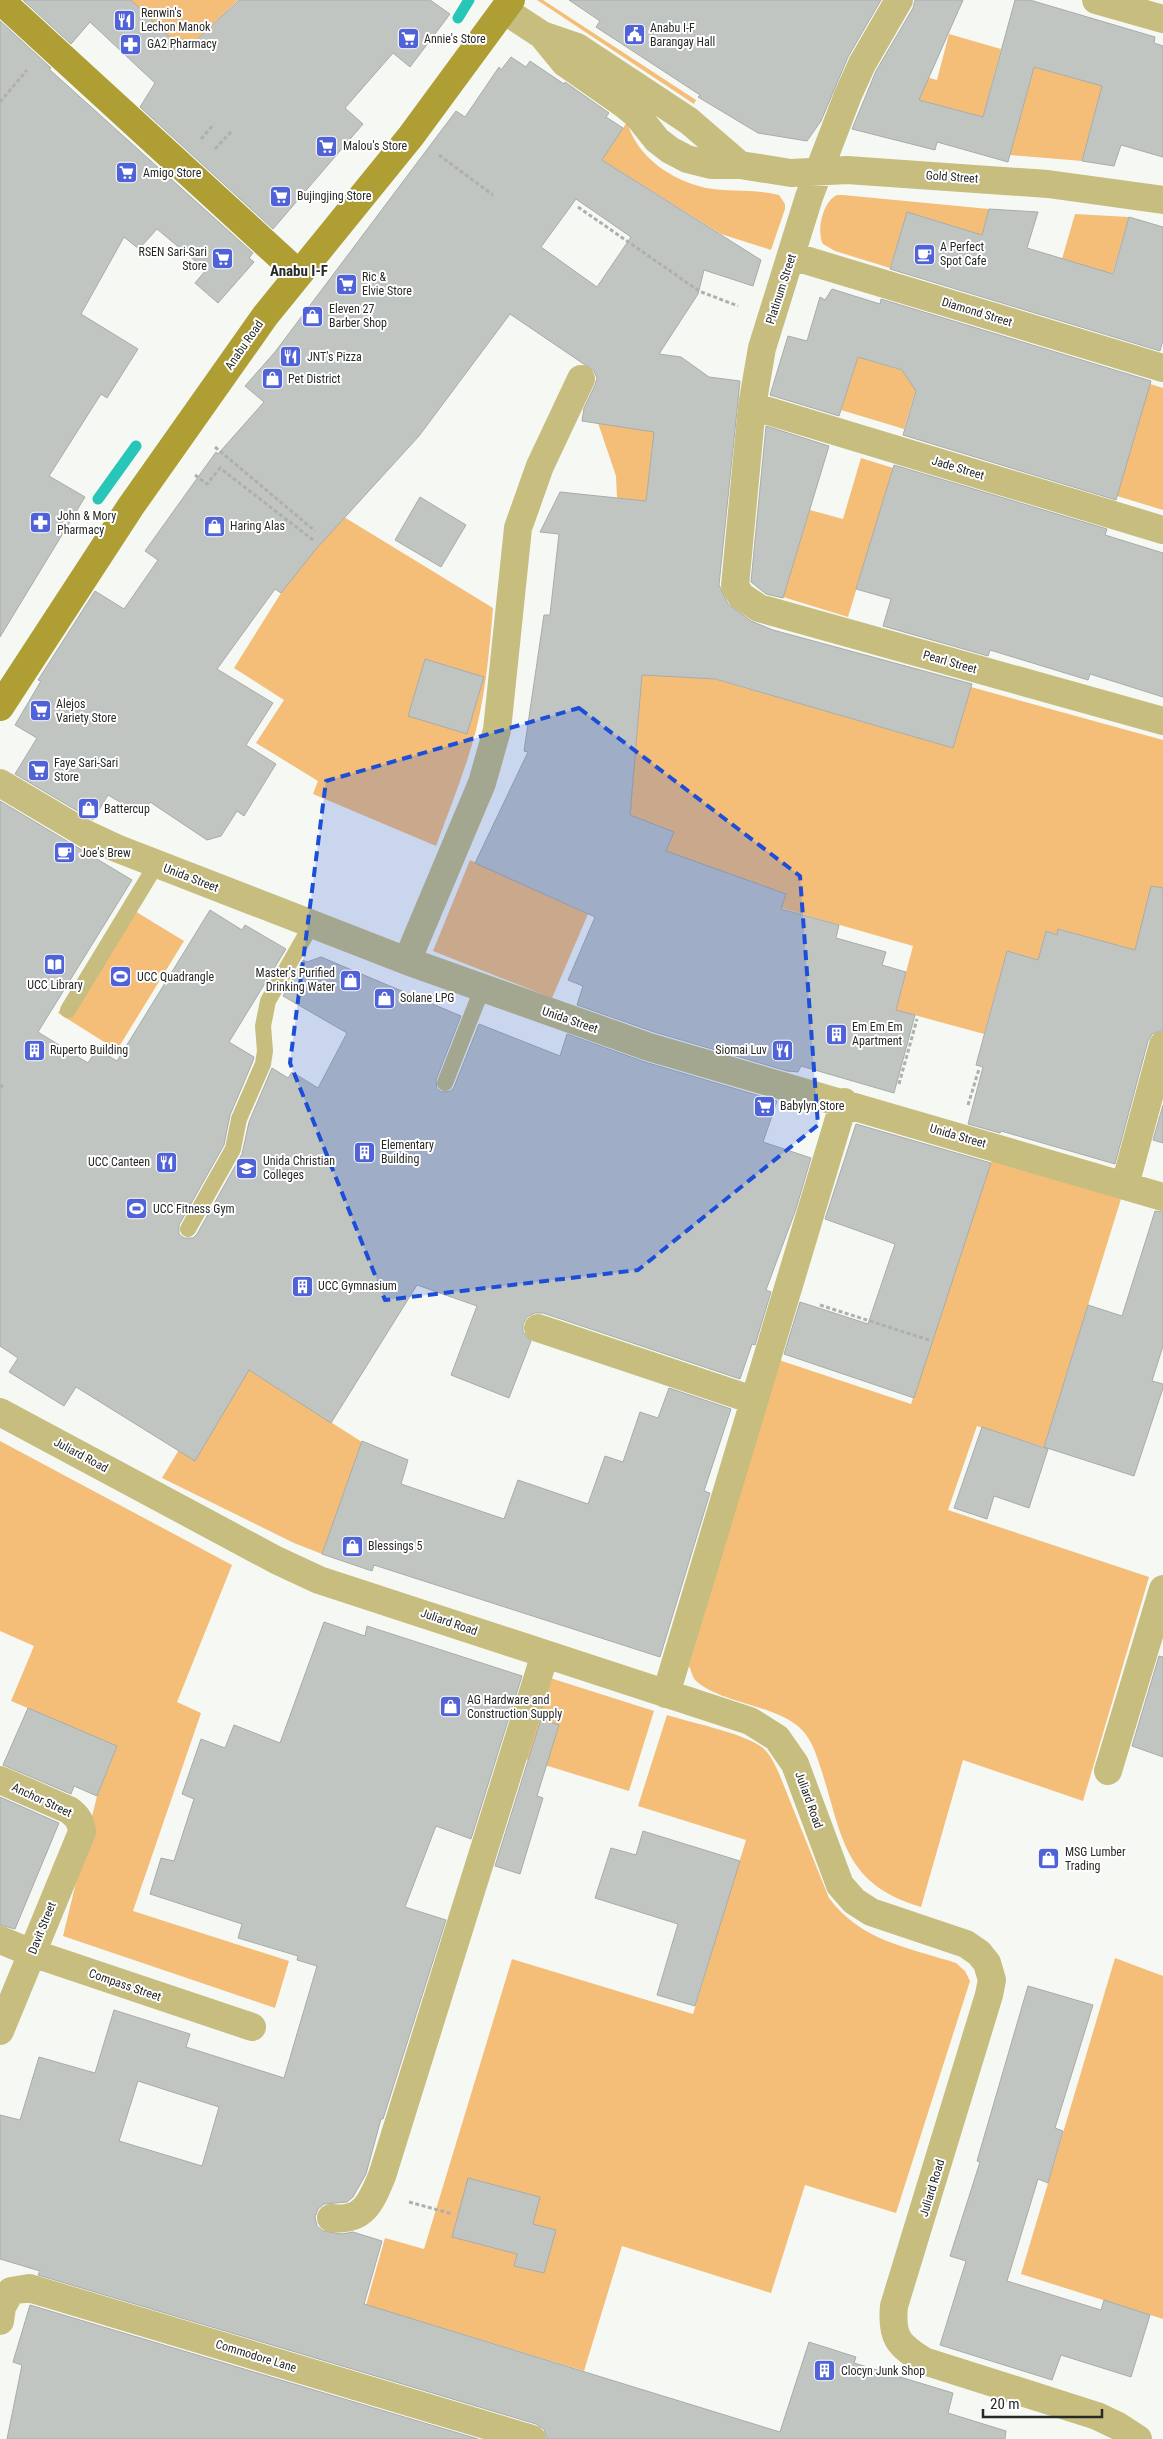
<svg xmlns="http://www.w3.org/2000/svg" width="1163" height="2439" viewBox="0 0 1163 2439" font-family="'Roboto Condensed',sans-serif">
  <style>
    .green { fill: #f4be79 }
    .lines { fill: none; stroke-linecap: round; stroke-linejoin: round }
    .stream { stroke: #28c6b9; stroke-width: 11 }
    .building { fill: #c1c5c2; stroke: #a8aca9; fill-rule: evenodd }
    .path { stroke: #aeb0ad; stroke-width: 3; stroke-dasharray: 4 2.5; stroke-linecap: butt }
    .lane { stroke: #c6bd7e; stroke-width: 16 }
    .street { stroke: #c6bd7e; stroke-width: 28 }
    .secondary { stroke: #ae9e34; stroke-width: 28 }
    .marked { fill: #1d4ed8; fill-opacity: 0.2; stroke: #1d4ed8; stroke-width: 4; stroke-dasharray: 10 6; stroke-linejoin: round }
    .labels { text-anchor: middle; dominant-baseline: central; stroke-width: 4; stroke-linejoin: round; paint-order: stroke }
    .poi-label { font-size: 12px; fill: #282927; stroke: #fff; text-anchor: start }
    .street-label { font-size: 12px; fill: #282927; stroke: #fff }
    .quarter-label { font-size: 15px; font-weight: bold; fill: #282927; stroke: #fff }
  </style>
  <rect width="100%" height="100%" fill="#f6f8f4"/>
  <path class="green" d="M130 0H238L190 46 183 40 178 46Z
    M537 0H543L696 100 694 104Z
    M949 34 1001 49 983 117 908 97 915 74 937 80Z
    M1034 67 1102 86 1082 161 1010 155Z
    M627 122C637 157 671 180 706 188 730 192 755 189 779 195L785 204V209L771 250 721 234 602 160Z
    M837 195H843L989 209 982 235 907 212 890 268 835 251 823 244C816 231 823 201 837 195Z
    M1075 214 1129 217 1112 275 1062 259Z
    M858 357 920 376 904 429 841 410Z
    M1150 384 1163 388V510L1117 496Z
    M598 423 675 433 652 446 649 478 672 481 670 504 617 498 616 476Z
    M861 458 893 468 848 617 783 597 810 510 843 519Z
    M344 517 493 608C489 655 485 703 471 748 461 781 448 813 436 846L313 794 318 781 256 743 284 700 234 668 281 593 313 552Z
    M642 673 714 679 953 748 971 687 1163 740V940L1135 950 1059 929 1057 935 1046 931 1038 960 1007 951 984 1034 896 1010 913 946 781 908 665 854 673 832 630 815Z
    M470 860 588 914 552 998 433 951Z
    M125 905 184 941 117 1050 58 1013Z
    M992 1160 1121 1199 1044 1447 977 1426 948 1510 1149 1577 1083 1801 963 1760 921 1907C843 1884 843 1837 821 1769 816 1753 810 1734 795 1724 768 1704 718 1702 695 1680 692 1676 691 1670 689 1666L779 1360 911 1404Z
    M233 1360 362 1442 322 1554 294 1543 162 1478Z
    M0 1441 232 1565 177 1702 201 1713 133 1911 289 1961 275 2008 63 1936 97 1796 117 1746 11 1701 34 1646 0 1631Z
    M547 1677 654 1711 629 1791 522 1758Z
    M667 1715C692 1723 744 1733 763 1748 770 1754 774 1763 778 1771L829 1898C861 1941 907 1947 956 1963L965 1971 970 1981 896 2213 805 2185 771 2293 622 2246 584 2371 366 2305 385 2238 424 2249 512 1959 693 2014 746 1840 638 1806Z
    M1115 1958 1163 1976V2319L1021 2274Z"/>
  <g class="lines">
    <path class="stream" d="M458 18 469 0
      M98 499 136 446"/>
  </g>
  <path class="building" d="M23 0H131L179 46 183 39 190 46 239 0H430L450 14 410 67 393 53 345 108 363 124 273 229 140 107 155 83 90 22 71 44Z
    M569 0H881L848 57 821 121 807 141 758 133 698 97 700 95 596 27 600 21Z
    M915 0H963L919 100 983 117 1015 0H1030L1155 37 1154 43 1163 46V157L1121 145 1114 166 1082 161 1102 86 1034 67 1008 162 937 142 935 150 852 129 876 71 913 8Z
    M0 21 51 68 49 69 253 253 249 258 254 262 218 303 195 283 206 270 157 229 139 249 124 237 81 314 138 349 107 398 101 394 49 476 85 497 0 637Z
    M511 57 526 67 530 61 564 84 565 82 609 113 606 117 623 128 602 160 761 260 753 286 704 270 698 294 659 354 681 357 709 377 740 381 719 585 728 604 751 621 773 630 972 684 953 748 715 679 642 675 630 815 674 832 666 851 786 894 781 909 839 925 836 938 886 952 882 965 906 972 896 1010 915 1015 894 1093 801 1066 798 1072 787 1071 654 1032 577 1005 583 986 568 980 595 917 475 863 528 752 524 751 544 615H550L559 534 540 532 560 492 646 501 654 432 582 421 584 408 595 385 597 378 594 371 510 314 419 436 316 549 281 593 275 589 217 669 273 703 246 745 276 764 244 816 237 811 221 836 207 840 150 802 142 815 108 795 93 820 15 774 37 738 15 725 41 681 38 680 95 591 124 609 158 560 145 551 216 452 218 454 264 402 245 386 275 352 456 111 465 117 499 67 501 70ZM576 199 631 237 597 287 541 247Z
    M989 209 1038 212 1027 248 1113 274 1129 217 1163 227V340L1160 351 890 269 907 212 982 235Z
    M832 289 880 304 881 299 1151 381 1116 500 903 435 916 391 902 370 858 357 839 416 770 395 788 336 807 341 820 297 825 300Z
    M766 426 829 446 783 598 766 594 751 582Z
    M894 465 1107 529 1105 535 1163 553V697L1090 674 1088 680 990 650 988 656 883 626 891 599 856 589Z
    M420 497 466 525 441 567 395 540Z
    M425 659 484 677 467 734 408 716Z
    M0 801 132 880 38 1032 88 1063 97 1049 117 1061 210 910 242 930 245 925 286 949 229 1042 254 1057 253 1061 230 1115 224 1145 179 1225V1234L184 1238H193L197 1234 242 1154 249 1122 272 1068 288 1078 292 1072 318 1088 347 1033 283 996 303 960 307 962 321 957 461 1016 436 1080 437 1089 442 1092 451 1091 454 1087 479 1024 560 1056 567 1034 645 1062 777 1101 763 1142 811 1158 796 1209 766 1290 771 1292 755 1345 752 1344 740 1379 543 1313H535L527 1317 523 1324V1332L531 1341 509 1398 451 1375 477 1306 417 1285 331 1423 249 1370 195 1461 76 1387 64 1406 9 1372 18 1358 0 1346Z
    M1151 886 1163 888V1030L1152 1034 1148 1041 1115 1164 1001 1131 1000 1133 968 1124 983 1067 976 1065 1007 951 1038 960 1046 931 1057 935 1058 929 1135 950Z
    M1163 1105V1143L1153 1140Z
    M856 1124 991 1163 914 1398 784 1354 800 1302 868 1324 895 1244 825 1219Z
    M1155 1211 1163 1212V1346L1152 1381 1163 1384V1388L1134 1476 1044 1447 1088 1305 1122 1316Z
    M669 1388 731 1409 704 1491 710 1493 660 1657 374 1565 372 1571 322 1554 362 1441 408 1460 401 1484 504 1519 518 1480 588 1504 605 1456 623 1462 640 1412 658 1418Z
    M982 1427 1048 1449 1029 1508 994 1496 987 1519 954 1508Z
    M324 1622 365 1636 367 1626 522 1676 471 1839 436 1826 405 1907 446 1920 383 2119H381L366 2174 353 2197 347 2202 324 2204 318 2209 315 2217 317 2226 323 2231 342 2234 353 2232 382 2241 364 2304 780 2432 809 2342 856 2357 854 2363 953 2393 948 2413 1006 2431 1005 2439H547L544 2429 536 2424 38 2275 40 2271 0 2259V2115L20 2120 39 2057 95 2073 114 2010 190 2034 186 2047 284 2078 317 1966 297 1960 298 1956 238 1938 242 1924 150 1894 161 1858 174 1861 194 1799 182 1794 201 1739 225 1748 234 1725 280 1743ZM138 2081 219 2107 202 2166 119 2141Z
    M1159 1656 1163 1657V1757L1132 1746Z
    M28 1708 117 1746 97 1796 74 1786 71 1794 3 1765Z
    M541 1719 559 1725 537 1796 543 1798 520 1874 495 1866Z
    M0 1797 59 1823 15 1929 0 1925Z
    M643 1831 740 1861 695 2006 657 1995 678 1924 595 1898 611 1848 636 1855Z
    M1028 1986 1093 2005 1055 2128 1063 2131 1048 2183 1038 2179 1007 2281 1101 2310 1104 2300 1150 2315 1131 2377 1061 2355 1052 2380 940 2345 966 2261 950 2256 980 2162 977 2161Z
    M468 2178 540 2197 533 2224 556 2230 544 2273 514 2266 517 2254 452 2237Z
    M30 2305 478 2439H7L22 2365 13 2362Z"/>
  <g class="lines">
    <path class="path" d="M0 102 27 70
      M201 139 214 124
      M215 149 231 132
      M439 155 493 195
      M578 207 699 291 738 306
      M215 447 315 531
      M195 475 207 484 220 468 313 540
      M899 1084 917 1019
      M0 1085 4 1088
      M968 1105 979 1069
      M820 1305 929 1340
      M409 2202 453 2214"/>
    <path class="lane" d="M68 1010 156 865
      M445 1083 482 989
      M188 1229 233 1149 239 1119 263 1064 265 1051 263 1026 268 1001 312 924"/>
    <path class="street" d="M899 0 862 64 848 95 809 197 762 348 752 406 735 586 741 596 759 608 1163 721
      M1096 0 1163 19
      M504 10 542 35 577 47 689 121 740 165
      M542 35 565 63 625 105 637 115 657 140 670 150 687 159 711 165H740L791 173 847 170 1048 184 1163 200
      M792 256 1163 368
      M752 406 1163 530
      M0 783 86 834 116 848 407 961 649 1047 1163 1197
      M407 961 482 783 497 730 518 528 540 466 581 379
      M1125 1185 1163 1045
      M538 1328 753 1400
      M0 1412 276 1560 319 1580 750 1721 777 1738 795 1764 840 1885 854 1901 871 1912 966 1944 979 1953 987 1963 992 1980 989 1995 894 2306C891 2337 898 2345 924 2361L1097 2416 1118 2426 1138 2439
      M666 1694 844 1102
      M1108 1771 1163 1589
      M0 1780 69 1810C77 1816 81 1821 82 1832L0 2031
      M0 1940 32 1953 252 2027
      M331 2218C364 2222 371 2202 382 2176L545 1654
      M0 2321 2 2307 11 2291 29 2288 532 2439"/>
    <path class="secondary" d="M0 0 298 273
      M0 707 131 506 265 316 411 136 511 0"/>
  </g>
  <path class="marked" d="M579 708 800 876 818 1125 638 1270 385 1300 290 1063 326 781Z"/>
  <defs>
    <symbol id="restaurant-square" viewBox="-11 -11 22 22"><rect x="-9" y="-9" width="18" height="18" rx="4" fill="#4f62d8" stroke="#fff"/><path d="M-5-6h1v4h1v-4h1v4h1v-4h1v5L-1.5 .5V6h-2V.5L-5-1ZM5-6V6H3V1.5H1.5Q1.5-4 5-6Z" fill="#fff"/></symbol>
    <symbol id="civic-square" viewBox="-11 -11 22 22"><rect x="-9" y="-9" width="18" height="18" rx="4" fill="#4f62d8" stroke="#fff"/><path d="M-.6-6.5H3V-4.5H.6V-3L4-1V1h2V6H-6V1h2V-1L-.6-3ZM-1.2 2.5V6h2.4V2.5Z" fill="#fff"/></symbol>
    <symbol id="supermarket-square" viewBox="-11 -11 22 22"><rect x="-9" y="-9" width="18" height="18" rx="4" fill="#4f62d8" stroke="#fff"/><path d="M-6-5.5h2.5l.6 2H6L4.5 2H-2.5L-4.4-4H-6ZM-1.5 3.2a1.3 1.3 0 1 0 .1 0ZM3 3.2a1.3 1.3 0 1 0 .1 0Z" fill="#fff"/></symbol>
    <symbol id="pharmacy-square" viewBox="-11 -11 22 22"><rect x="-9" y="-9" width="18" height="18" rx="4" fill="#4f62d8" stroke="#fff"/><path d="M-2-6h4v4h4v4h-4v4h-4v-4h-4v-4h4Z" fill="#fff"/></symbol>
    <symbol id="cafe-square" viewBox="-11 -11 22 22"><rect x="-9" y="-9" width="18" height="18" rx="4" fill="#4f62d8" stroke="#fff"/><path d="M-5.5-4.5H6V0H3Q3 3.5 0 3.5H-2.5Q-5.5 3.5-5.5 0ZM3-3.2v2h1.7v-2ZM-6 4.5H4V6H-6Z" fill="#fff"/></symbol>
    <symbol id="shop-square" viewBox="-11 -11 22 22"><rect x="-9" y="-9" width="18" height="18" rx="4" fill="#4f62d8" stroke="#fff"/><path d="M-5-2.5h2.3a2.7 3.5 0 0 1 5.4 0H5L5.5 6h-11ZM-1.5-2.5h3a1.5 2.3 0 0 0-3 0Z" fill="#fff"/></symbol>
    <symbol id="library-square" viewBox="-11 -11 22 22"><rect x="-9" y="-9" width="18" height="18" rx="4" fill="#4f62d8" stroke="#fff"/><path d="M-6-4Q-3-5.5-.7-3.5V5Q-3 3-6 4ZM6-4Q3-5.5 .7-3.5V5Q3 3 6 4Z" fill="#fff"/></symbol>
    <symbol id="stadium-square" viewBox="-11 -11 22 22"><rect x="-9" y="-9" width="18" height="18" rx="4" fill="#4f62d8" stroke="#fff"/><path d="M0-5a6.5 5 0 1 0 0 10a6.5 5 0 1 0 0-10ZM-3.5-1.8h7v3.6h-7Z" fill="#fff"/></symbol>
    <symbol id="building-square" viewBox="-11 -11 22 22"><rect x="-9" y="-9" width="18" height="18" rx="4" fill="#4f62d8" stroke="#fff"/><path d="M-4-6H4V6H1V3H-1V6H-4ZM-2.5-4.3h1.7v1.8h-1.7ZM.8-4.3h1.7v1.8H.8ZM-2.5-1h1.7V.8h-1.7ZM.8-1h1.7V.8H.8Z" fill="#fff"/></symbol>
    <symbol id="university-square" viewBox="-11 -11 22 22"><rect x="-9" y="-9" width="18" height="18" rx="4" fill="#4f62d8" stroke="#fff"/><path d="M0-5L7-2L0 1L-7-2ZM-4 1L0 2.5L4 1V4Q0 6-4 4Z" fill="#fff"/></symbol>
  </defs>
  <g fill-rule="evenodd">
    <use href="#restaurant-square" x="112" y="8" width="25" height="25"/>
    <use href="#civic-square" x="622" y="22" width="25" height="25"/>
    <use href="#supermarket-square" x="396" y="26" width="25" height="25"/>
    <use href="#pharmacy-square" x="118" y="32" width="25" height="25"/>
    <use href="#supermarket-square" x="314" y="134" width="25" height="25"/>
    <use href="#supermarket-square" x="114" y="160" width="25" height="25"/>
    <use href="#supermarket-square" x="268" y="184" width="25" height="25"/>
    <use href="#cafe-square" x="912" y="242" width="25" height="25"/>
    <use href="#supermarket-square" x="210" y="246" width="25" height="25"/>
    <use href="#supermarket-square" x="334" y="272" width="25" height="25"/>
    <use href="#shop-square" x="300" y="304" width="25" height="25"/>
    <use href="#restaurant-square" x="278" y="344" width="25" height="25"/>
    <use href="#shop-square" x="260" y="366" width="25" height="25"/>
    <use href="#pharmacy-square" x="28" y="510" width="25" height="25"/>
    <use href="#shop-square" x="202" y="514" width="25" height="25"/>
    <use href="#supermarket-square" x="28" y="698" width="25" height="25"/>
    <use href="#supermarket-square" x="26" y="758" width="25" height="25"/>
    <use href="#shop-square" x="76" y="796" width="25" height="25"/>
    <use href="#cafe-square" x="52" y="840" width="25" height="25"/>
    <use href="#library-square" x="42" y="952" width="25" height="25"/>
    <use href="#stadium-square" x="108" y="964" width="25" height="25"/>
    <use href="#shop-square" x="338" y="968" width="25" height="25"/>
    <use href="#shop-square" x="372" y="986" width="25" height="25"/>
    <use href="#building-square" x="824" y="1022" width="25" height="25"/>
    <use href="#building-square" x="22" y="1038" width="25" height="25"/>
    <use href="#restaurant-square" x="770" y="1038" width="25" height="25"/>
    <use href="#supermarket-square" x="752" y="1094" width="25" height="25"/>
    <use href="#building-square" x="352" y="1140" width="25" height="25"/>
    <use href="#restaurant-square" x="154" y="1150" width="25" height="25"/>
    <use href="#university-square" x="234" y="1156" width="25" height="25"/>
    <use href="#stadium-square" x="124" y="1196" width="25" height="25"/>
    <use href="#building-square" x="290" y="1274" width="25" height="25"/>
    <use href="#shop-square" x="340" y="1534" width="25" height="25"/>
    <use href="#shop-square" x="438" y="1694" width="25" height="25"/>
    <use href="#shop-square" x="1036" y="1846" width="25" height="25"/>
    <use href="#building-square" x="812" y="2358" width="25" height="25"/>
  </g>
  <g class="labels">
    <g class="poi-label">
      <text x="141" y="13">Renwin's<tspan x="141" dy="14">Lechon Manok</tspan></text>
      <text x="650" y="28">Anabu I-F<tspan x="650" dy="14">Barangay Hall</tspan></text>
      <text x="424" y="39">Annie's Store</text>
      <text x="147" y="44">GA2 Pharmacy</text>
      <text x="343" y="146">Malou's Store</text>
      <text x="143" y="173">Amigo Store</text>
      <text x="297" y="196">Bujingjing Store</text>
      <text x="940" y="247">A Perfect<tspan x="940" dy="14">Spot Cafe</tspan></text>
      <text x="207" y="252" text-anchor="end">RSEN Sari-Sari<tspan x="207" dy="14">Store</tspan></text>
      <text x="362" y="277">Ric &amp;<tspan x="362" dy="14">Elvie Store</tspan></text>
      <text x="329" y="309">Eleven 27<tspan x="329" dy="14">Barber Shop</tspan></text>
      <text x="307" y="357">JNT's Pizza</text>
      <text x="288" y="379">Pet District</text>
      <text x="57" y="516">John &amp; Mory<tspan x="57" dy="14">Pharmacy</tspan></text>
      <text x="230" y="526">Haring Alas</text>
      <text x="56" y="704">Alejos<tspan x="56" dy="14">Variety Store</tspan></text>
      <text x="54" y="763">Faye Sari-Sari<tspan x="54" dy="14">Store</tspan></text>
      <text x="104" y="809">Battercup</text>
      <text x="80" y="853">Joe's Brew</text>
      <text x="335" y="973" text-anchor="end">Master's Purified<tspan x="335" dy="14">Drinking Water</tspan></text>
      <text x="137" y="977">UCC Quadrangle</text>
      <text x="55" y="985" text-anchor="middle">UCC Library</text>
      <text x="400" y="998">Solane LPG</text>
      <text x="852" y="1027">Em Em Em<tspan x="852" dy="14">Apartment</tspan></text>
      <text x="50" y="1050">Ruperto Building</text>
      <text x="767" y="1050" text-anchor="end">Siomai Luv</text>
      <text x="780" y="1106">Babylyn Store</text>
      <text x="381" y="1145">Elementary<tspan x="381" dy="14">Building</tspan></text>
      <text x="263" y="1161">Unida Christian<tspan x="263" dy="14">Colleges</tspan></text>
      <text x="150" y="1162" text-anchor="end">UCC Canteen</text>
      <text x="153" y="1209">UCC Fitness Gym</text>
      <text x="318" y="1286">UCC Gymnasium</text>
      <text x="368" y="1546">Blessings 5</text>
      <text x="467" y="1700">AG Hardware and<tspan x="467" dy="14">Construction Supply</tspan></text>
      <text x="1065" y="1852">MSG Lumber<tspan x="1065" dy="14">Trading</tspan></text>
      <text x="841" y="2371">Clocyn Junk Shop</text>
    </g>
    <g class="street-label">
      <text transform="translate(952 177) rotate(4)">Gold Street</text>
      <text transform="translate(781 289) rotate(-72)">Platinum Street</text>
      <text transform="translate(977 312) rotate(17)">Diamond Street</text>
      <text transform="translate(244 345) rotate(-55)">Anabu Road</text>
      <text transform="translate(958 468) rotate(17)">Jade Street</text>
      <text transform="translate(950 662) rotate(16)">Pearl Street</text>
      <text transform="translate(191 878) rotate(21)">Unida Street</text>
      <text transform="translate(570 1020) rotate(19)">Unida Street</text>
      <text transform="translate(958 1136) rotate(16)">Unida Street</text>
      <text transform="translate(81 1455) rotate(28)">Juliard Road</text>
      <text transform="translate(449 1622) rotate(19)">Juliard Road</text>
      <text transform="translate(42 1800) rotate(25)">Anchor Street</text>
      <text transform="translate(809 1800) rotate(70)">Juliard Road</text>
      <text transform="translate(42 1928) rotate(-68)">Davit Street</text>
      <text transform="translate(125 1985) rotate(19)">Compass Street</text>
      <text transform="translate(932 2188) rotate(-73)">Juliard Road</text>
      <text transform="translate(256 2356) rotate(17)">Commodore Lane</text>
    </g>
    <g class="quarter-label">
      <text x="299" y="271">Anabu I-F</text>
    </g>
  </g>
  <path d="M983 2409v8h119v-8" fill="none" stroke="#282927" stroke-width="2.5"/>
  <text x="990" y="2409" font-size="15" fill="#282927" stroke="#ffffff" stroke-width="4" paint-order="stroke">20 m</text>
</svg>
